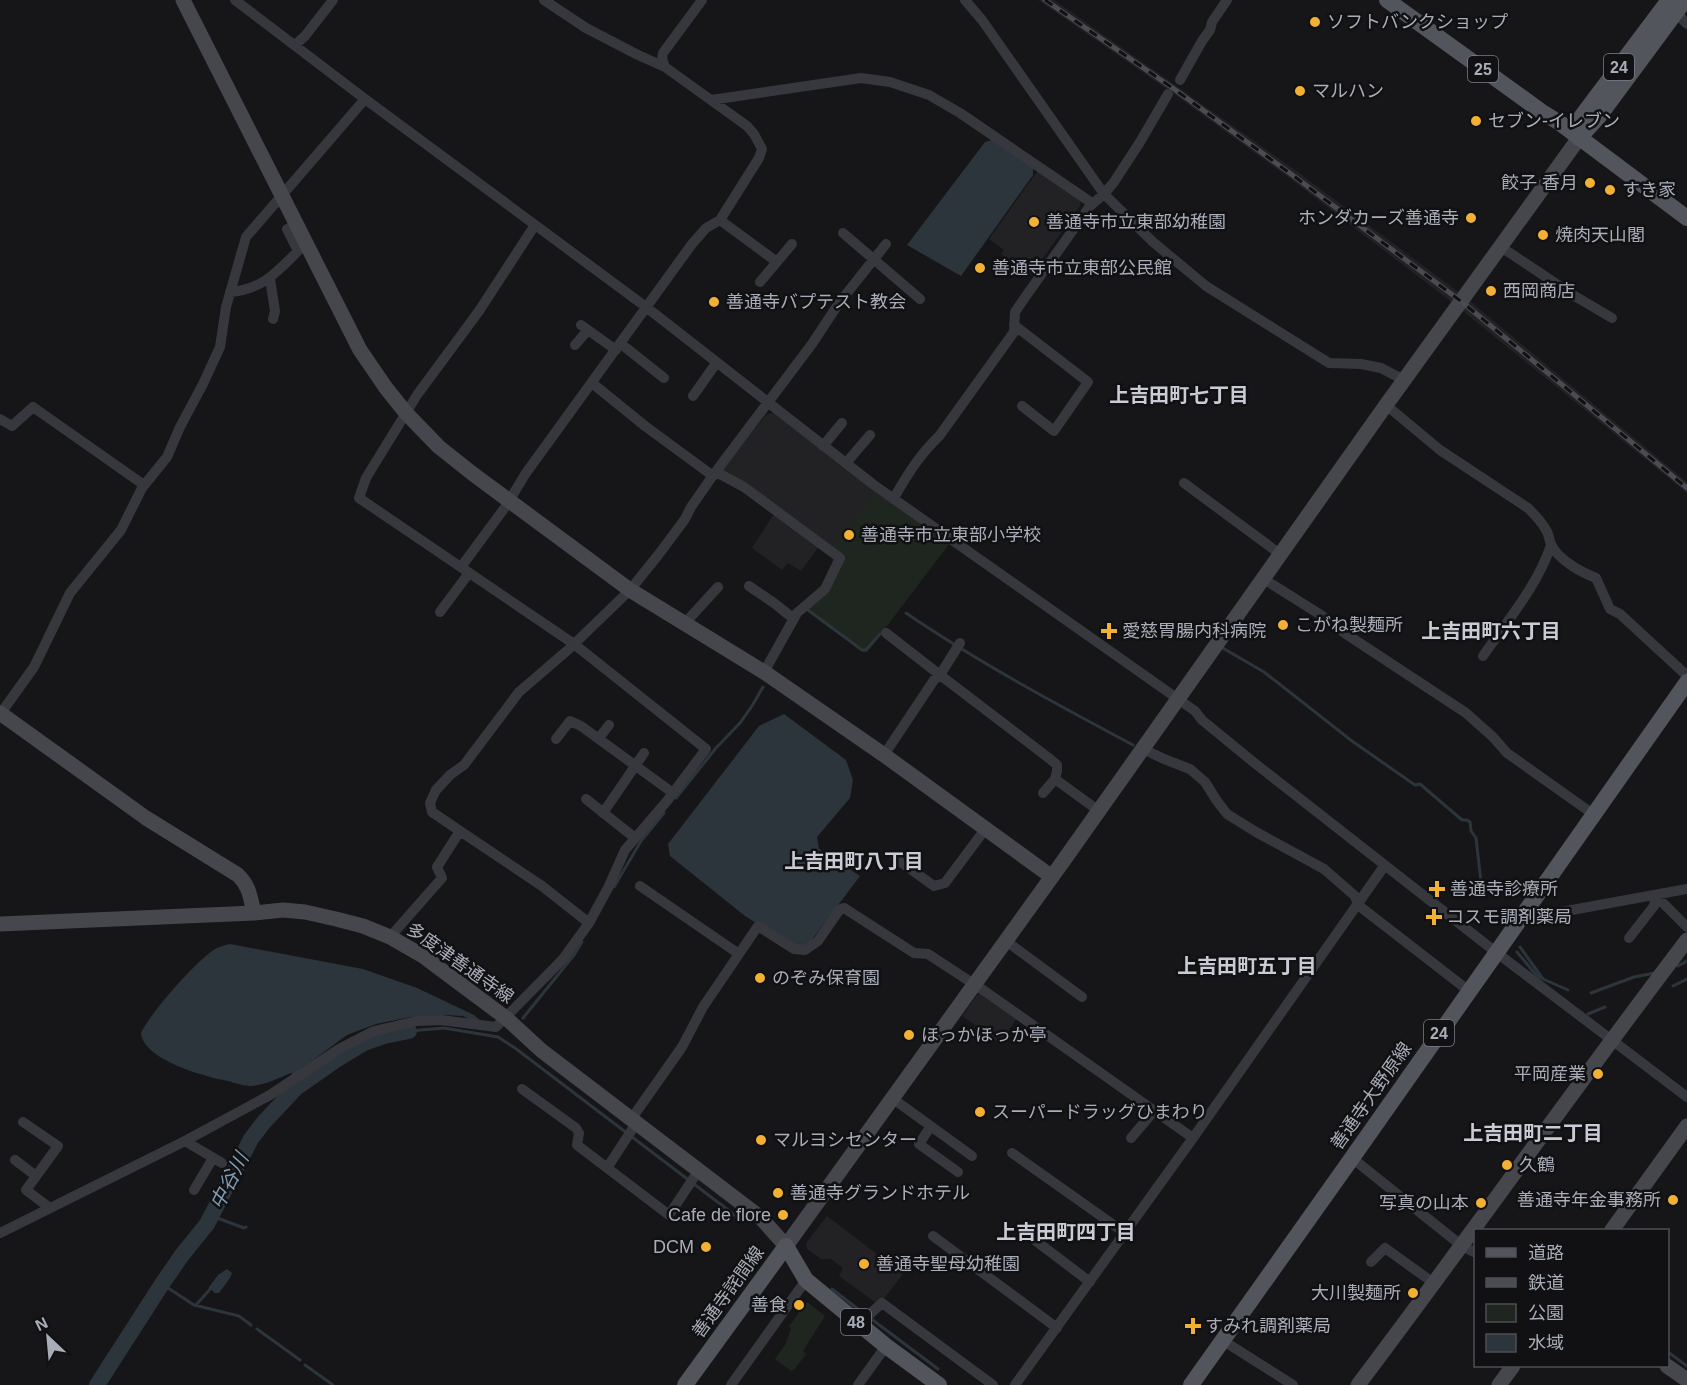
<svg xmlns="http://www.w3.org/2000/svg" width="1687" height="1385" viewBox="0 0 1687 1385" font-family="Helvetica,'Noto Sans JP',sans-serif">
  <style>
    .built { fill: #222225 }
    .green { fill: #1e261f }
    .water { fill: #2c353c }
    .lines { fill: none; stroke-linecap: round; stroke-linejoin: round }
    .stream { stroke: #2c353c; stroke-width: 3 }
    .river { stroke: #2c353c; stroke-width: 16 }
    .street { stroke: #37383d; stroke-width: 10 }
    .secondary { stroke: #45474d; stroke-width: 15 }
    .primary { stroke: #53555c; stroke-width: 16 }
    .rail-casing { stroke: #4a4c52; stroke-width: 5 }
    .rail { stroke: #111113; stroke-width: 3; stroke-dasharray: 9; stroke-linecap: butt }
    .poi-dot { fill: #f2b134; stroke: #111113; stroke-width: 2 }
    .labels { text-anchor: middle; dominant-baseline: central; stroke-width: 5; stroke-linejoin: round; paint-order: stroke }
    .shield { fill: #111113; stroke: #7b7e86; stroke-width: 1.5 }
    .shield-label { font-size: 16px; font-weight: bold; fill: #a8adb8 }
    .poi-label { font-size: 18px; fill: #a8adb8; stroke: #111113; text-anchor: start }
    .street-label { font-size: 18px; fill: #a8adb8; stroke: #111113 }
    .neighbourhood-label { font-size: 20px; font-weight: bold; fill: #c9ccd4; stroke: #111113 }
    .water-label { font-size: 20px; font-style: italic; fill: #7f9bb3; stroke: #111113 }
  </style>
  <rect width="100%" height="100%" fill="#161618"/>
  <path class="built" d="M1038 0H1054L1175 85 1295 170 1465 297 1687 482V493L1458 307 1288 177 1171 92Z
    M1038 170 1081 199 1080 206 1031 275 1001 254 1004 250 989 239Z
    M773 412 949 544 867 652H863L809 613 844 558 822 542 801 571 788 563 782 570 752 548 777 509 722 470 765 416Z
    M982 993 1017 1018 1000 1043 962 1016 977 995Z
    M827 1216 903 1274 879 1305 839 1276 843 1268 831 1259H821L807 1249 806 1243Z"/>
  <path class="green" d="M876 490 949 543V544L867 652H863L809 613 806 609 844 558 831 549Z
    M807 1302 825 1316 803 1351 806 1354 794 1370 791 1371 775 1359 785 1345 791 1329 789 1326Z"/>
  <path class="water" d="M992 140 1033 168V175L961 276 907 245 985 142Z
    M784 714 846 760 853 780 850 798 817 837 819 849 860 876 811 941 802 948 794 947 745 916 670 856 668 844 759 726Z
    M230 944 363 969 417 988 474 1015 483 1023H477L463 1016 445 1015 411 1017 376 1024 347 1035 293 1075 291 1073C279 1078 265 1085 251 1086 244 1086 235 1083 228 1081 206 1077 143 1060 141 1033 151 1012 194 964 212 951 218 947 224 945 230 944Z
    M227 1269 232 1273 230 1278 219 1293H214L212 1290 209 1289V1287L218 1275Z"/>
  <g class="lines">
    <path class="stream" d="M808 610 862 650H866L880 634
      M906 613C978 662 1056 704 1133 745
      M1221 647 1264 672 1352 741 1415 785 1420 784 1462 820H1467L1470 822 1471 831 1476 838 1481 882
      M676 798 716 748 740 723 752 706 763 687
      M614 887 641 841 664 813
      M1520 947 1543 979 1568 990
      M1517 952 1537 976 1541 978
      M1678 966 1687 961
      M1673 986 1687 979
      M1591 993 1634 977 1655 973
      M1588 1014 1605 1007
      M523 1018 574 955 582 942
      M409 1031 444 1028 498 1037 515 1048 736 1216
      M212 1216 244 1228 246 1227
      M162 1284 194 1305 239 1316 251 1325
      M832 1289 863 1313
      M196 1305 212 1287
      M870 1318 938 1369
      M257 1329 300 1360
      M1668 1352 1687 1366
      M305 1365 333 1385"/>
    <path class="river" d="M97 1385 162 1284 182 1255 207 1224 251 1139 264 1122 296 1088 336 1060 364 1043 384 1036 409 1031"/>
    <path class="street" d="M235 0 365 99 646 307 874 485 1195 711 1202 720 1257 765 1497 953 1687 1097
      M965 0 982 20 1104 194 1153 242 1206 286 1329 363 1361 364 1381 368 1404 380
      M1676 6 1682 19 1687 24
      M295 45 305 36 333 0
      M665 67 662 59 663 53 702 0
      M1180 80 1202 41 1210 30 1212 22 1227 0
      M711 100 861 78 890 82 929 95 960 113 1092 203
      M720 220 777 262
      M843 233 920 299
      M1501 247 1573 295 1612 318
      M270 279 275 311 273 319
      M760 282 792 244
      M230 292C263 289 276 273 298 251L287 229 296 225
      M581 325 616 350
      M1014 325 1088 382 1054 431 1022 406
      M620 343 664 378
      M575 345 588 330
      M592 383 645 426 713 476
      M693 396 717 362
      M1386 405 1440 450 1528 508C1535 515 1542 522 1546 530 1549 534 1549 540 1551 544 1558 560 1581 572 1596 578L1610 609 1620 614 1683 672
      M0 419 12 426 33 407 144 485
      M823 446 842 423
      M846 463 870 435
      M716 472 744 487 840 558 825 589 797 613 764 672
      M1184 483 1280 554
      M894 498C907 475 920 454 940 435L1014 332 1015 312 1026 296 1090 206 1104 194 1114 182 1140 142 1168 94
      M461 567 506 506 526 473 692 244 706 228 720 220 759 158 762 149 754 134 747 126 665 67 638 55 586 28 544 0
      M1262 578 1321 615 1346 634 1466 713 1493 737 1507 753 1593 814
      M749 586 774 603 794 619
      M440 612 469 573
      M685 623 718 587
      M886 633 940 675 960 643
      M1483 656C1507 621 1538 585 1551 545
      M1 713 34 667 70 593 121 530 142 488 167 457 180 427 203 384 220 347 226 307 246 237 365 99
      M599 738 609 725
      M556 739 570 721 581 726 673 793
      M1143 749 1164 759 1190 769 1205 782 1217 801 1227 814 1256 832 1324 869 1355 896 1358 905 1469 991
      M884 755 934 680 940 675 1050 759 1057 765V771L1055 779 1099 811
      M1043 793 1055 779
      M586 799 635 838
      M603 813 644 753
      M460 831 542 886 589 923
      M895 858 934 886 945 883 986 828
      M640 886 739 954
      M1656 896 1687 927
      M1524 913 1532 916H1539L1687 889
      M390 937 442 878 437 867 460 831 432 812 430 803 436 790 450 775 464 765 519 692 569 649 630 590 659 554 685 519 691 507 714 474 812 344 839 303 886 244
      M1629 938 1654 906 1656 896
      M1006 941 1082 997
      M522 1089 576 1128 579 1133 577 1145 669 1215 699 1170
      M892 1098 972 1156
      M632 1118 682 1047 703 1007 758 926 794 949 805 950 818 941 838 912 841 909 844 908 914 953 928 954 986 992 1193 1138
      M23 1122 58 1146 26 1190 50 1208
      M927 1132 919 1144 958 1172
      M1131 1138 1154 1111
      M185 1141 222 1163
      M1012 1153 1125 1233
      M1352 1158 1462 1246 1476 1253
      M15 1160 36 1176
      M607 1168 637 1122
      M194 1190 213 1158
      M1618 1196 1624 1200
      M0 1233 185 1141 270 1095 339 1049 374 1031 417 1021 441 1020 496 1027 563 959 589 923 608 888 625 850 667 801 706 749 574 644 359 498 366 478 417 395 479 311 535 225
      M933 1236 1057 1328
      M1036 1241 1090 1282
      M1371 1262 1385 1248 1435 1284
      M859 1324 882 1303 993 1385
      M1222 1340 1293 1385
      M731 1385 806 1280
      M858 1385 886 1346
      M1015 1385 1193 1138 1385 865"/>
    <path class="secondary" d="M183 0 360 350 386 388 406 413 439 447 473 474 630 590 764 672 884 755 1052 877
      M0 713 146 818 238 875C250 887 250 897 254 913
      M0 924 254 913 283 910 305 912 336 919 363 926 390 937 423 956 506 1018 542 1051 761 1218 786 1246 1064 860 1386 405 1579 138
      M1612 1230 1687 1126
      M1667 1366 1687 1380
      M1358 1385C1469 1238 1575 1087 1687 940
      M1499 1385 1513 1366"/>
    <path class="primary" d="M1387 0 1542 112 1560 123 1687 218
      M1579 138 1600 115 1685 0
      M1579 138 1581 117 1669 0
      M685 1385 786 1246 806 1280 886 1346 939 1385
      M1191 1385 1352 1158 1687 682"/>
    <defs>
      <path id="rail" d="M1045 0 1174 89 1291 174 1462 302 1687 488"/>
    </defs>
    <use href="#rail" class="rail-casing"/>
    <use href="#rail" class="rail"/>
  </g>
  <g class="poi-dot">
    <circle cx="1315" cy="22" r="6"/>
    <circle cx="1300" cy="91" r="6"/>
    <circle cx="1476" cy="121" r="6"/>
    <circle cx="1590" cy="183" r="6"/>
    <circle cx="1610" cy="190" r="6"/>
    <circle cx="1471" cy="218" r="6"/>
    <circle cx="1034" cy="222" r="6"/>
    <circle cx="1543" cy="235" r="6"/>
    <circle cx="980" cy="268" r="6"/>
    <circle cx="1491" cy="291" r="6"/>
    <circle cx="714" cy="302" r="6"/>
    <circle cx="849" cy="535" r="6"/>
    <circle cx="1283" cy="625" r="6"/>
    <path d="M1106 622h6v6h6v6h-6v6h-6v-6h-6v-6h6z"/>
    <path d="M1434 880h6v6h6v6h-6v6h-6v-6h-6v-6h6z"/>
    <path d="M1431 908h6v6h6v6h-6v6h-6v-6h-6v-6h6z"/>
    <circle cx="760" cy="978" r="6"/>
    <circle cx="909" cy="1035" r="6"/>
    <circle cx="1598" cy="1074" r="6"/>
    <circle cx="980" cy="1112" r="6"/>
    <circle cx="761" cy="1140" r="6"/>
    <circle cx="1507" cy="1165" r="6"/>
    <circle cx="778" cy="1193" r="6"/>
    <circle cx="1673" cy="1200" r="6"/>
    <circle cx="1481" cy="1203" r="6"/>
    <circle cx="783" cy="1215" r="6"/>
    <circle cx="706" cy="1247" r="6"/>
    <circle cx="864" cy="1264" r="6"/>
    <circle cx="1413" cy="1293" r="6"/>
    <circle cx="799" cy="1305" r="6"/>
    <path d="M1190 1317h6v6h6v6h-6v6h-6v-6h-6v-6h6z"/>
  </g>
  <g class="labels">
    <g class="shield">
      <rect x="1604" y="54" width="30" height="26" rx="4.5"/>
      <rect x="1468" y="56" width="30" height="26" rx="4.5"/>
      <rect x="1424" y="1020" width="30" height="26" rx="4.5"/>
      <rect x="841" y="1309" width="30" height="26" rx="4.5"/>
    </g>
    <g class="shield-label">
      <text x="1619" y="67">24</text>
      <text x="1483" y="69">25</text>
      <text x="1439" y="1033">24</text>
      <text x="856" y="1322">48</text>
    </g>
    <g class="poi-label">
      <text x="1327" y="22">ソフトバンクショップ</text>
      <text x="1312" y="91">マルハン</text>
      <text x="1488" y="121">セブン-イレブン</text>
      <text x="1578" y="183" text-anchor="end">餃子 香月</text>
      <text x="1622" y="190">すき家</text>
      <text x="1459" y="218" text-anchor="end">ホンダカーズ善通寺</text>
      <text x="1046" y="222">善通寺市立東部幼稚園</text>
      <text x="1555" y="235">焼肉天山閣</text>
      <text x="992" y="268">善通寺市立東部公民館</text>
      <text x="1503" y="291">西岡商店</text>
      <text x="726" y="302">善通寺バプテスト教会</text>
      <text x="861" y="535">善通寺市立東部小学校</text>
      <text x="1295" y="625">こがね製麺所</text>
      <text x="1122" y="631">愛慈胃腸内科病院</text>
      <text x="1450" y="889">善通寺診療所</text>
      <text x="1446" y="917">コスモ調剤薬局</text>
      <text x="772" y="978">のぞみ保育園</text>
      <text x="921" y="1035">ほっかほっか亭</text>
      <text x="1586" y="1074" text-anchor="end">平岡産業</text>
      <text x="992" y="1112">スーパードラッグひまわり</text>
      <text x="773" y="1140">マルヨシセンター</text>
      <text x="1519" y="1165">久鶴</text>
      <text x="790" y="1193">善通寺グランドホテル</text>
      <text x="1661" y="1200" text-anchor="end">善通寺年金事務所</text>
      <text x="1469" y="1203" text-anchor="end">写真の山本</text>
      <text x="771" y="1215" text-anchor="end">Cafe de flore</text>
      <text x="694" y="1247" text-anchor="end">DCM</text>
      <text x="876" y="1264">善通寺聖母幼稚園</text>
      <text x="1401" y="1293" text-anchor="end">大川製麺所</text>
      <text x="787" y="1305" text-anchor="end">善食</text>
      <text x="1205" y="1326">すみれ調剤薬局</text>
    </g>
    <g class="street-label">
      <text transform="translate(460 963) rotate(35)">多度津善通寺線</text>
      <text transform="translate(1371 1096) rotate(-55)">善通寺大野原線</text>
      <text transform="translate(728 1292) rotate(-54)">善通寺詫間線</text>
    </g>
    <g class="neighbourhood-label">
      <text x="1179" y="395">上吉田町七丁目</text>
      <text x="1491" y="631">上吉田町六丁目</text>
      <text x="854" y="861">上吉田町八丁目</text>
      <text x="1247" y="966">上吉田町五丁目</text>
      <text x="1533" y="1133">上吉田町二丁目</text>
      <text x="1066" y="1232">上吉田町四丁目</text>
    </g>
    <g class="water-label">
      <text transform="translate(229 1181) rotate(-63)">中谷川</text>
    </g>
  </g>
  <rect x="1474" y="1229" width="195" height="138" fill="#111113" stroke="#4d4f55" stroke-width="1.5"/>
  <rect x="1486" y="1248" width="30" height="9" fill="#53555c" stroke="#4d4f55" stroke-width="1.5"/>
  <text x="1528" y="1259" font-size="18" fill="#a8adb8">道路</text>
  <rect x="1486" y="1278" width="30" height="9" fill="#4a4c52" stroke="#4d4f55" stroke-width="1.5"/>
  <text x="1528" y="1289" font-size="18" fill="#a8adb8">鉄道</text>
  <rect x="1486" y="1304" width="30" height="18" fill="#1e261f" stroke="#4d4f55" stroke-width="1.5"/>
  <text x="1528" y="1319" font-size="18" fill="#a8adb8">公園</text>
  <rect x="1486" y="1334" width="30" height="18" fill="#2c353c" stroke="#4d4f55" stroke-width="1.5"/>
  <text x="1528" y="1349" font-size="18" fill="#a8adb8">水域</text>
  <g transform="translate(48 1337) rotate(334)" stroke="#111113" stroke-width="4.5" paint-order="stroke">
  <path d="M0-4.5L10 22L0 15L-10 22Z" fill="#a8adb8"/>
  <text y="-9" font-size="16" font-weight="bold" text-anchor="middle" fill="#a8adb8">N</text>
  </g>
</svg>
